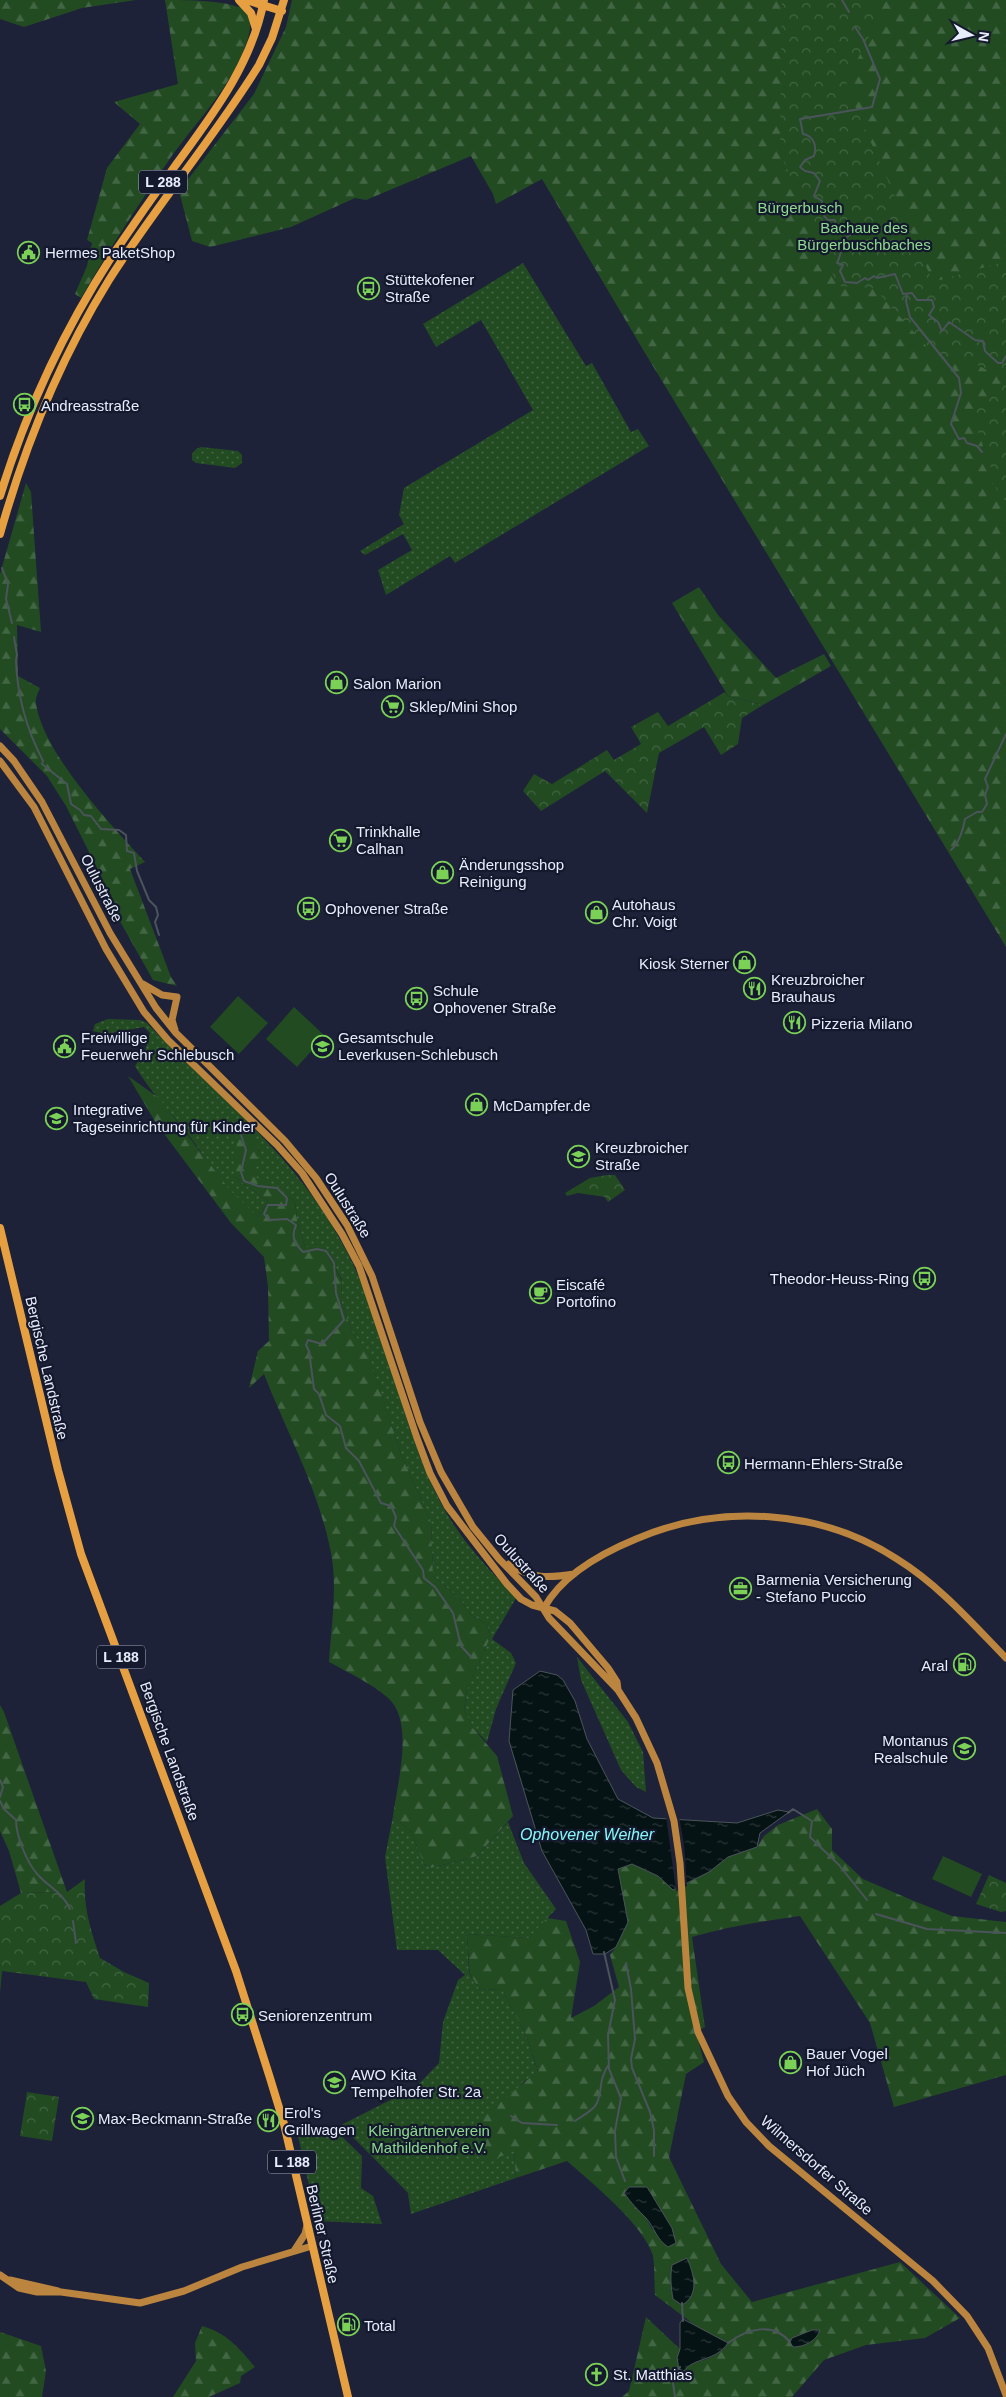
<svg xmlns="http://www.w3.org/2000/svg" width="1006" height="2397" viewBox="0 0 1006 2397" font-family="Helvetica,sans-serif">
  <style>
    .grass { fill: url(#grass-dots) }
    .forest { fill: url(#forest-firs); fill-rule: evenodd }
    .park { fill: url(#park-crowns) }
    .pitch { fill: #224b22 }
    .water { fill: url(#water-ripples); stroke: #4a545a }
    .pier { fill: #1d2238 }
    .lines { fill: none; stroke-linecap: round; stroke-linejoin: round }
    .stream { stroke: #4a545a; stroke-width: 2 }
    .secondary { stroke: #bc853f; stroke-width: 7 }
    .primary { stroke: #e7a041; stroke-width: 8 }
    .labels { text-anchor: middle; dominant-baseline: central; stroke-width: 4.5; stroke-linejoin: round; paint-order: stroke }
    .shield { fill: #14192e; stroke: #a8adbe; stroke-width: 1 }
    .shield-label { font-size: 14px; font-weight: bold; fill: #e8edfc }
    .park-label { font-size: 15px; fill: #8fda8d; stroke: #14192e }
    .poi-label { font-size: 15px; fill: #e8edfc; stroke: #14192e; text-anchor: start }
    .street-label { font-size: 15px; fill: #e8edfc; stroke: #14192e }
    .water-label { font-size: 16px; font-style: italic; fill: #86f8fa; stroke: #14192e }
  </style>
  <defs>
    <pattern id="grass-dots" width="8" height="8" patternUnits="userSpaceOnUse" patternTransform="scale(1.25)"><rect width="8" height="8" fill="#224b22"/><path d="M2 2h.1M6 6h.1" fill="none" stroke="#426543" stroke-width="1.8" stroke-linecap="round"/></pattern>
    <pattern id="forest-firs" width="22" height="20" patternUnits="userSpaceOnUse" patternTransform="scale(1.25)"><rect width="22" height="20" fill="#224b22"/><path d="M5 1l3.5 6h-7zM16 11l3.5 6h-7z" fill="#426543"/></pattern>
    <pattern id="park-crowns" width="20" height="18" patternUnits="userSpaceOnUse" patternTransform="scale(1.25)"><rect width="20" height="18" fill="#224b22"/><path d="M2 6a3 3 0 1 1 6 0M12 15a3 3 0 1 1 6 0" fill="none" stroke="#426543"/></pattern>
    <pattern id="water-ripples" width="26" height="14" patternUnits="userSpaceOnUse" patternTransform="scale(1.25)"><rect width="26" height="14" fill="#061314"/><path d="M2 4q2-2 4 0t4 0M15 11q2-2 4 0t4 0" fill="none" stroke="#2a3637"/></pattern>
  </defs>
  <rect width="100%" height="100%" fill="#1d2238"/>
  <path class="grass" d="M523 263 586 366 592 363 631 432 638 429 649 446 455 563 450 556 386 595 378 570 412 550 403 534 365 555 360 551 404 524 399 515 404 488 533 410 481 320 436 347 423 324Z
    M201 447 238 451 242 455V463L235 468 196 463 192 460V454L196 449Z
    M108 1019 140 1020 147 1023C222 1102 298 1155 349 1256 389 1334 400 1425 441 1503 460 1540 488 1568 516 1598L492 1639 511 1653 516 1663 496 1709 487 1742 473 1728 464 1710 467 1689 490 1638 487 1624 471 1615 459 1598 433 1576 431 1522 401 1454 367 1350 353 1334 341 1301 342 1280 323 1247H305L297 1220 295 1201 253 1176 259 1148 236 1178 268 1201 258 1217C248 1208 236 1198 227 1188 212 1169 199 1148 184 1129 167 1108 149 1090 135 1066L145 1051 150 1033 144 1027 106 1034 93 1031 95 1024Z
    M577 1657 628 1722 643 1752 646 1792 636 1787 621 1770 581 1680Z
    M393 1816 411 1832 424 1864 431 1868 477 1856 508 1822 524 1863 556 1909 529 1938 467 1934 469 1973 480 1990 502 1989 526 2035 538 2072 522 2083 487 2162 514 2150 516 2178 411 2214 408 2193 341 2125 416 2087 439 2063 443 2022 458 1980 465 1975 438 1950H397L385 1857Z
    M333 2128 362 2156 361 2188 373 2196 382 2224 317 2221 298 2136Z"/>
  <path class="forest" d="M0 0H136L82 8 24 27 0 19Z
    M165 0C185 0 233 0 246 11 256 25 245 48 239 61 221 98 192 127 169 160 138 205 108 251 81 298L75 294 87 266 92 243 87 240 107 168 140 124 114 102 178 84Z
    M292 0H1006V947L642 348 542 179 496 204 493 194 471 156 366 200 355 198 291 227 210 247 192 241 179 191 254 94 286 27Z
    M26 483 31 492 41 632 17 625 18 676 40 688C38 693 35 698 36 703 42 752 112 826 145 862L130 869 171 977 177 986 153 980 113 909 102 878 66 806 47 776 0 729V574Z
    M699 587 718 615 776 678 824 654 831 666 763 705 728 696 672 603Z
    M128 1076 159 1098 229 1189 258 1217 268 1201 236 1178 237 1132 243 1130 259 1148 254 1176 295 1201 297 1220 305 1247H323L342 1281 341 1301 353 1334 367 1349 401 1454 431 1522 433 1576 459 1598 471 1615 487 1624 490 1638 467 1689 464 1710 473 1728 497 1756 513 1816 477 1856 431 1868 424 1864 411 1832 393 1816C397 1785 415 1721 388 1698 371 1683 349 1673 329 1662 331 1629 337 1592 332 1559 321 1493 288 1436 264 1374L249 1388 258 1351 269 1341 268 1287 264 1257 231 1223 156 1123Z
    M0 1705 4 1712 67 1892 21 1893 9 1851 0 1831Z
    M817 1809 832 1829V1850L863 1879 914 1901 952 1916 1006 1922V2075L894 2107 870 2023 800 1916C763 1921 727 1927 692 1937L705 2027 696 2032 704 2062 686 2074 669 2157 721 2264 752 2302 900 2262 960 2318 925 2338 866 2345 824 2360 792 2397H622L629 2391 646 2317 680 2349 677 2358 679 2369C697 2360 716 2361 728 2343L704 2332 655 2295C654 2283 655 2268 653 2256 645 2226 591 2182 567 2161L516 2178 514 2151 487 2162 480 2119 538 2071 526 2035 502 1989 480 1990 470 1974V1979L467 1934 529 1938 547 1918 566 1921 580 1962 571 2018 594 2006 619 1987 610 1955 616 1947 622 1895 618 1869 632 1864 658 1876 709 1872 728 1857 757 1847 764 1836 778 1825ZM656 2200 663 2216 672 2228 652 2229 647 2220Z
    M202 2326C227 2333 239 2348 255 2367L241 2376 240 2383 209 2397H173L196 2361 195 2343Z
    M0 2332 41 2346 46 2371 42 2397H0Z"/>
  <path class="park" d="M782 0H870L878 19 847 80 846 86 933 282 1006 261V502L988 477 992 471 971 412 1006 380 962 357 938 359 874 288 838 286 780 153Z
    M725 692 728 696 763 705 742 718 738 744 721 755 704 727 659 753 647 813 605 771 541 811 523 791 534 774 552 784 607 750 614 760 641 744 631 727 658 712 668 726Z
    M607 1175H615L625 1190 608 1202 605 1197 578 1193 567 1196 565 1193 590 1178Z
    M989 1875 1006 1883V1911L1001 1912 976 1904Z
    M85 1879C83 1907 91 1931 100 1958L124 1972 149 1983 148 2007 94 1999 86 1982 2 1971 0 1993V1906L21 1893 67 1892Z
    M27 2092 59 2097 52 2141 20 2136Z"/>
  <path class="pitch" d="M238 996 268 1023 239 1054 210 1027Z
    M294 1007 325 1036 297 1067 266 1039Z
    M943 1856 982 1874 971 1897 932 1879Z"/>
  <path class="water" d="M540 1671 557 1675 563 1680 575 1701 587 1739 618 1799 653 1818 737 1823 778 1810 789 1812 760 1833 757 1847 728 1857 709 1872 673 1890 658 1876 632 1864 618 1869 628 1922 616 1947 605 1954H593L586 1930 542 1851 509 1741 513 1690Z
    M629 2187H647L672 2228 676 2243 668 2247C656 2239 655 2228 646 2218 638 2210 631 2203 624 2193Z
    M687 2258C694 2274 700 2295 682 2305L673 2299C671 2287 670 2277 672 2265Z
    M683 2319 728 2343C715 2362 694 2357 684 2371L679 2369 677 2358 680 2349V2323Z
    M812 2330H820C817 2341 804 2347 793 2347L790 2342 792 2338Z"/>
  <path class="pier" d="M666 1816H679L684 1844 687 1886 676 1891Z"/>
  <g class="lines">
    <path class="stream" d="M842 0 849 12
      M855 27 863 39 880 79 872 107 800 119 803 134C814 136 817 146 814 156L805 160 800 167 805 171 814 173 820 181 814 196 822 201V206L825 207 824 216 828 220H835L836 228H848L851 234C841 239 842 254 837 263L843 265 840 271 845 282 857 283 865 278 868 280 874 276 877 278 895 274 903 294 912 293 917 300H932L934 307 929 315 938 322 942 331 949 322 975 340 983 341 985 351 998 363H1002L1006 356
      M907 295 906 301 910 317 959 378 961 393 951 424 959 439 964 438 967 443 977 446 982 452
      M2 568 8 584 6 599 12 623
      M14 637 17 655 16 660C17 694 27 730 43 761L42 764 67 784 71 804 80 810 84 815 91 816 101 829 119 830 126 835 127 851 134 853 137 871 149 900 156 907 158 915 155 922 159 935
      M951 850C960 842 963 830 965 819L977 812H982L987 804 985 795 988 787 985 779 1006 734
      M240 1132 246 1150 241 1172 244 1181 258 1186 277 1188 287 1198 286 1205H268L264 1214 270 1220 287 1219 296 1225C291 1237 294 1243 303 1252L317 1249 326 1251 334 1263 336 1293 344 1320 322 1344 308 1340 306 1345 309 1351 314 1389 319 1394 326 1415 340 1426 346 1448 359 1461 381 1503 391 1506 396 1517 394 1526 423 1570 424 1578 435 1587 453 1613 461 1646 472 1658
      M0 1780 3 1787 0 1797
      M0 1801 4 1809 16 1820C16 1836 27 1863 38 1875 49 1887 63 1893 70 1909
      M788 1813 793 1809 812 1821 810 1837 839 1865 867 1900
      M876 1914 927 1929 1006 1933
      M73 1921 76 1943
      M604 1952 615 2000 608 2035 609 2069 621 2098 615 2131 616 2157 625 2181
      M626 1963 631 1989 635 2039 631 2059 632 2068 650 2112 654 2130V2156
      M511 2116 522 2123 557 2125
      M575 2121C582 2116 593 2111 597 2103 603 2088 598 2081 609 2064
      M682 2303 683 2321
      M728 2343C747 2329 773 2321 790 2342
      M673 2380 680 2367
      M673 2383 675 2397"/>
    <path class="secondary" d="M0 746 14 761 42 802 110 933 156 1008 176 1033 285 1141 316 1178 347 1225 372 1276 420 1422 441 1472 473 1527 499 1559 536 1597 549 1618 618 1690 636 1718 657 1763 674 1821 680 1863 688 1988 698 2032 728 2096 746 2122 769 2146 933 2281 967 2316 988 2348 1006 2395
      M0 761 34 807 106 949 144 1012 168 1040 277 1145 302 1173 342 1234 359 1266 417 1438 430 1473 447 1506 507 1584 521 1599 532 1605 555 1611 570 1623 608 1668 617 1682 618 1690
      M143 984 162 995 177 997 172 1020 175 1030
      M509 1564C530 1579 550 1578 574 1574
      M544 1608C562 1575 602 1553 636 1539 719 1503 821 1509 897 1559 939 1585 972 1623 1006 1658
      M294 2251 305 2234 307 2225
      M0 2275 19 2288 37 2292H61L140 2303 184 2291 242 2267 312 2246
      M10 2280 58 2291"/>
    <path class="primary" d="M239 0 251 13 256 29
      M246 0 282 11
      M0 496C26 411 64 330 112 256 133 225 154 195 175 166 213 114 252 64 264 0
      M0 534C25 445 60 359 109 280 156 206 213 139 259 65L272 38 284 0
      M0 1228 58 1470 81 1554 236 1971 270 2078 284 2124 348 2397"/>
  </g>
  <defs>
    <symbol id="civic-ring" viewBox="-11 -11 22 22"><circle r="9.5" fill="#14192e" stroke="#7ad156" stroke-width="1.5"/><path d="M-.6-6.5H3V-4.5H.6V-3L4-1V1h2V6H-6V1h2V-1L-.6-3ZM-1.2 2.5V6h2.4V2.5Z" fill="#7ad156"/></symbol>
    <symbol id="bus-ring" viewBox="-11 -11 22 22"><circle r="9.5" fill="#14192e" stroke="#7ad156" stroke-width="1.5"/><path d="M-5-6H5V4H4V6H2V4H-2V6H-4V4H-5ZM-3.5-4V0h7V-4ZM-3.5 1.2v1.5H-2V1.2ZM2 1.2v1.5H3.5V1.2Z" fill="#7ad156"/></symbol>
    <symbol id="shop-ring" viewBox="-11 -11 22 22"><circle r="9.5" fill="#14192e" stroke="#7ad156" stroke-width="1.5"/><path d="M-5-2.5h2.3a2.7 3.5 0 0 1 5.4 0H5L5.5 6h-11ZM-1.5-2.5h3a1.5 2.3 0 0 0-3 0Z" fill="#7ad156"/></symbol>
    <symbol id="supermarket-ring" viewBox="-11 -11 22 22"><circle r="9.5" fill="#14192e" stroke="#7ad156" stroke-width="1.5"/><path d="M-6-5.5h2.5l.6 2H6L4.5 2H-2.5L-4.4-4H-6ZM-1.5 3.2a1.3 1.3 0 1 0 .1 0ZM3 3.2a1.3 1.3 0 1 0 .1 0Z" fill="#7ad156"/></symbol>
    <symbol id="restaurant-ring" viewBox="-11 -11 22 22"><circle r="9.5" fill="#14192e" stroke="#7ad156" stroke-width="1.5"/><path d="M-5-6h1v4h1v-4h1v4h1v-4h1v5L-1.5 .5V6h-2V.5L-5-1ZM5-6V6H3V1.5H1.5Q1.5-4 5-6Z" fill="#7ad156"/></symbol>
    <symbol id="school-ring" viewBox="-11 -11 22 22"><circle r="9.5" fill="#14192e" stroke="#7ad156" stroke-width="1.5"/><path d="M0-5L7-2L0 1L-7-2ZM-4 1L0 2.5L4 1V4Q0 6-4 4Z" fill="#7ad156"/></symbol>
    <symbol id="cafe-ring" viewBox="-11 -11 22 22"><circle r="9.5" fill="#14192e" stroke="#7ad156" stroke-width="1.5"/><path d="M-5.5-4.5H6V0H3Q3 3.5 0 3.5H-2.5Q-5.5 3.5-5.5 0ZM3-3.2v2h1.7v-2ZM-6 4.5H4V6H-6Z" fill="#7ad156"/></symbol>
    <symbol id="office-ring" viewBox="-11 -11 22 22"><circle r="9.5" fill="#14192e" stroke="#7ad156" stroke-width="1.5"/><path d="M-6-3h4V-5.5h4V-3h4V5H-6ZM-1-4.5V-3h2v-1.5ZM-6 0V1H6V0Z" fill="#7ad156"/></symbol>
    <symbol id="fuel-ring" viewBox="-11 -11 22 22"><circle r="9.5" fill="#14192e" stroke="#7ad156" stroke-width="1.5"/><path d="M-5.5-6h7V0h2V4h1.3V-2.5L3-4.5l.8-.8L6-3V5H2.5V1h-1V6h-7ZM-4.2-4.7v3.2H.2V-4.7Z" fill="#7ad156"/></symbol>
    <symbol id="church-ring" viewBox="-11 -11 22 22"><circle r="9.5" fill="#14192e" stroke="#7ad156" stroke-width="1.5"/><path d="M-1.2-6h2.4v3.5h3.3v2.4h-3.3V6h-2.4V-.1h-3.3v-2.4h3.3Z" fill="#7ad156"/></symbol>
  </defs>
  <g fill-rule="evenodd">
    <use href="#civic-ring" x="16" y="240" width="25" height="25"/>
    <use href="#bus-ring" x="356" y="276" width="25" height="25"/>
    <use href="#bus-ring" x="12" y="392" width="25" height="25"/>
    <use href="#shop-ring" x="324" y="670" width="25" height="25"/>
    <use href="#supermarket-ring" x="380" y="694" width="25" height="25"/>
    <use href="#supermarket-ring" x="328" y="828" width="25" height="25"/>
    <use href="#shop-ring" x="430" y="860" width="25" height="25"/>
    <use href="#bus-ring" x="296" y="896" width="25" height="25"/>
    <use href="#shop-ring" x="584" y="900" width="25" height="25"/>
    <use href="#shop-ring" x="732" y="950" width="25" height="25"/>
    <use href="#restaurant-ring" x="742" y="976" width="25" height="25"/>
    <use href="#bus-ring" x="404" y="986" width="25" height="25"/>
    <use href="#restaurant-ring" x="782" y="1010" width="25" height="25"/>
    <use href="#civic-ring" x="52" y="1034" width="25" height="25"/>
    <use href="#school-ring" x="310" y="1034" width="25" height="25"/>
    <use href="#shop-ring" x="464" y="1092" width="25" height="25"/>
    <use href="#school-ring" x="44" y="1106" width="25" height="25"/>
    <use href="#school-ring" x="566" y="1144" width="25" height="25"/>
    <use href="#bus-ring" x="912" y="1266" width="25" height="25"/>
    <use href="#cafe-ring" x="528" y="1280" width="25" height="25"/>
    <use href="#bus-ring" x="716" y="1450" width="25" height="25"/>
    <use href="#office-ring" x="728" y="1576" width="25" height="25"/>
    <use href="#fuel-ring" x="952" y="1652" width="25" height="25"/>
    <use href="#school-ring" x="952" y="1736" width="25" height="25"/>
    <use href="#bus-ring" x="230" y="2002" width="25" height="25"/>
    <use href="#shop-ring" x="778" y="2050" width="25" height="25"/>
    <use href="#school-ring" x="322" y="2070" width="25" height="25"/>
    <use href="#school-ring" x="70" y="2106" width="25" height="25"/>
    <use href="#restaurant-ring" x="256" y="2108" width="25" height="25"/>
    <use href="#fuel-ring" x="336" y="2312" width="25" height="25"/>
    <use href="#church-ring" x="584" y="2362" width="25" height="25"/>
  </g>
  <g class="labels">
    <g class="shield">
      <rect x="139" y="170.5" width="48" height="23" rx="4"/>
      <rect x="97" y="1645.5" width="48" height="23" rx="4"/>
      <rect x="268" y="2150.5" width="48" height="23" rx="4"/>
    </g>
    <g class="shield-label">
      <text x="163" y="182">L 288</text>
      <text x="121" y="1657">L 188</text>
      <text x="292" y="2162">L 188</text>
    </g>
    <g class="park-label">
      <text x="800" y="207">Bürgerbusch</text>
      <text x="864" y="227">Bachaue des<tspan x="864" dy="17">Bürgerbuschbaches</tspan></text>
      <text x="429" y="2130">Kleingärtnerverein<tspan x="429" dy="17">Mathildenhof e.V.</tspan></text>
    </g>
    <g class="poi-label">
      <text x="45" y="252">Hermes PaketShop</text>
      <text x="385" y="279">Stüttekofener<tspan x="385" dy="17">Straße</tspan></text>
      <text x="41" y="405">Andreasstraße</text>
      <text x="353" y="683">Salon Marion</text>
      <text x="409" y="706">Sklep/Mini Shop</text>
      <text x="356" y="831">Trinkhalle<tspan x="356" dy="17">Calhan</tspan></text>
      <text x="459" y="864">Änderungsshop<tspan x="459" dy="17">Reinigung</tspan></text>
      <text x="612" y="904">Autohaus<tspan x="612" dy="17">Chr. Voigt</tspan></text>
      <text x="325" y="908">Ophovener Straße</text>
      <text x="729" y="963" text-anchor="end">Kiosk Sterner</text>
      <text x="771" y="979">Kreuzbroicher<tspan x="771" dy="17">Brauhaus</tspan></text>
      <text x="433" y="990">Schule<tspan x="433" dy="17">Ophovener Straße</tspan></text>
      <text x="811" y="1023">Pizzeria Milano</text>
      <text x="81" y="1037">Freiwillige<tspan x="81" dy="17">Feuerwehr Schlebusch</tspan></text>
      <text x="338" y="1037">Gesamtschule<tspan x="338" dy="17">Leverkusen-Schlebusch</tspan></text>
      <text x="493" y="1105">McDampfer.de</text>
      <text x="73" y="1109">Integrative<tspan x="73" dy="17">Tageseinrichtung für Kinder</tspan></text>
      <text x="595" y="1147">Kreuzbroicher<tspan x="595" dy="17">Straße</tspan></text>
      <text x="909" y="1278" text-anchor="end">Theodor-Heuss-Ring</text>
      <text x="556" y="1284">Eiscafé<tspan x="556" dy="17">Portofino</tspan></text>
      <text x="744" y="1463">Hermann-Ehlers-Straße</text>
      <text x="756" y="1579">Barmenia Versicherung<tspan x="756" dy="17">- Stefano Puccio</tspan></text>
      <text x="948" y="1665" text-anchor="end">Aral</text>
      <text x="948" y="1740" text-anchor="end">Montanus<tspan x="948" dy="17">Realschule</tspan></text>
      <text x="258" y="2015">Seniorenzentrum</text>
      <text x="806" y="2053">Bauer Vogel<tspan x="806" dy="17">Hof Jüch</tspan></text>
      <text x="351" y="2074">AWO Kita<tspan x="351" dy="17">Tempelhofer Str. 2a</tspan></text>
      <text x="284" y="2112">Erol's<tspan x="284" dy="17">Grillwagen</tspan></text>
      <text x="98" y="2118">Max-Beckmann-Straße</text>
      <text x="364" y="2325">Total</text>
      <text x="613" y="2374">St. Matthias</text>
    </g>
    <g class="street-label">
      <text transform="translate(102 888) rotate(63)">Oulustraße</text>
      <text transform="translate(348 1205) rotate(58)">Oulustraße</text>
      <text transform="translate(47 1368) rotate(77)">Bergische Landstraße</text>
      <text transform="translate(522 1563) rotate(48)">Oulustraße</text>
      <text transform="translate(170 1751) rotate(70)">Bergische Landstraße</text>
      <text transform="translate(817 2165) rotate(41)">Wilmersdorfer Straße</text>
      <text transform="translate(323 2234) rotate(77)">Berliner Straße</text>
    </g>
    <g class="water-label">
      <text x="587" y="1834">Ophovener Weiher</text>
    </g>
  </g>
  <g transform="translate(971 35) rotate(98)" stroke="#14192e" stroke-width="4" paint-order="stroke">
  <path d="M0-4L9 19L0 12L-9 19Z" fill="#e8edfc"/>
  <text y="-8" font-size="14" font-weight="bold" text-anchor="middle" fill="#e8edfc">N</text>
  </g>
</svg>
